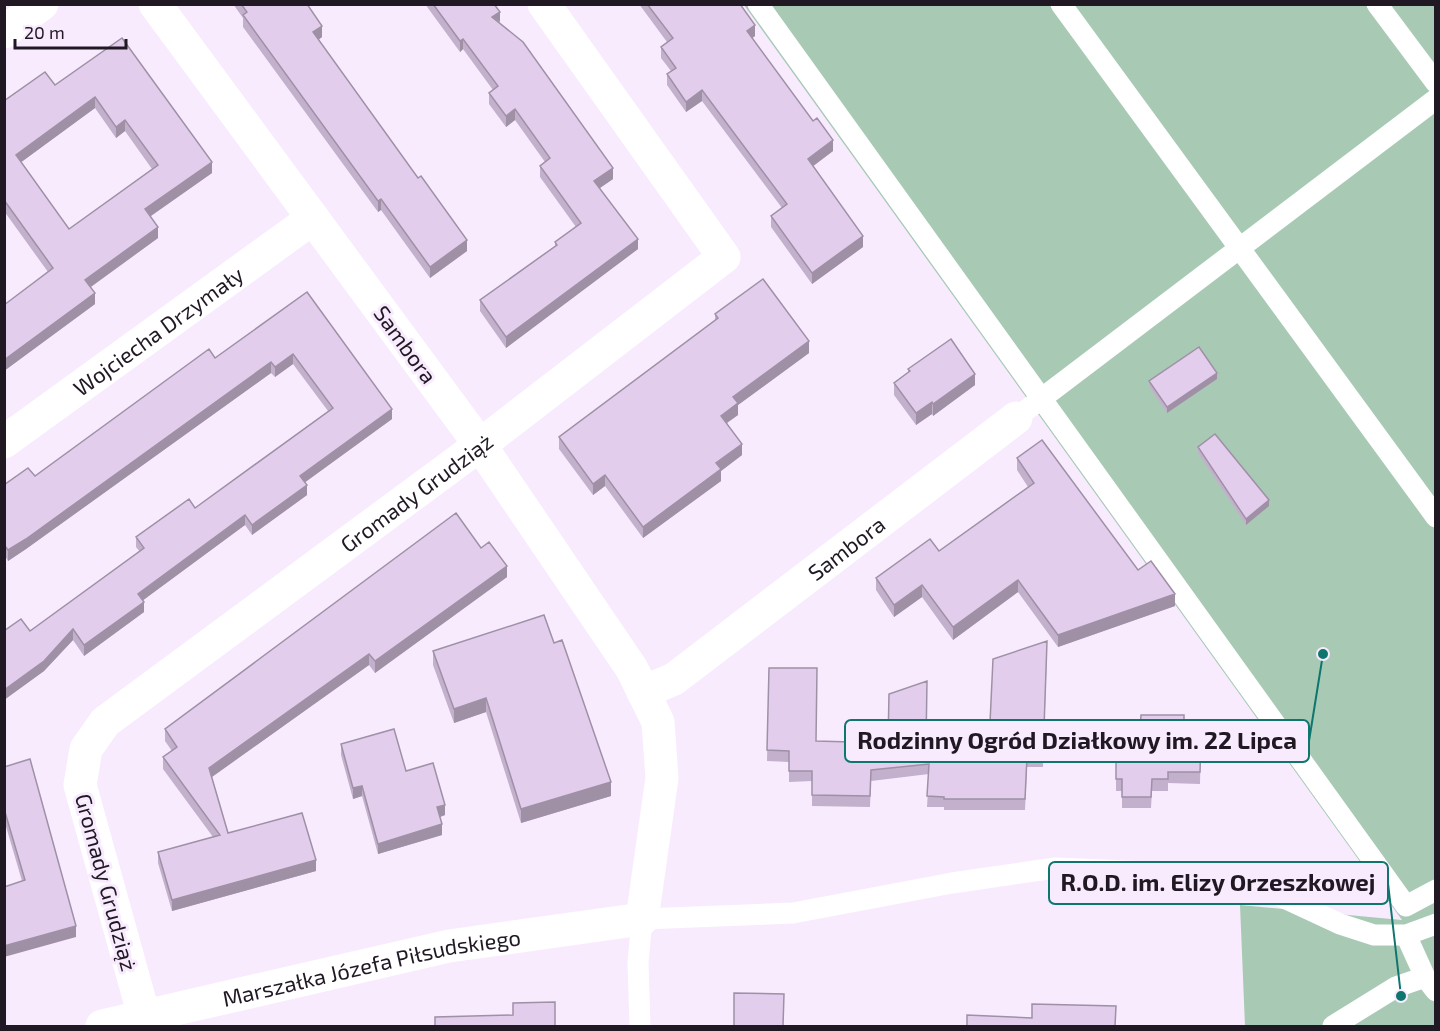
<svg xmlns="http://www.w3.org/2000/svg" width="1440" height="1031" viewBox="0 0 1440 1031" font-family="'Exo 2',sans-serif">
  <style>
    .green { fill: #a8cab5 }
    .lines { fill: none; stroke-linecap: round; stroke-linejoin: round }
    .service { stroke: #fff; stroke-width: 21 }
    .minor { stroke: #fff; stroke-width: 33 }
    .wall { fill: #c3b0cc; fill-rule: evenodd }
    .shaded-wall { fill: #9f90a6 }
    .building { fill: #e3cded; stroke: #9f90a6; stroke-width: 1.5; fill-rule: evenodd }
    .labels { text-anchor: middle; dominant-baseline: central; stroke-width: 6; stroke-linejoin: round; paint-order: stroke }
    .street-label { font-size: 22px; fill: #201823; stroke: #f8ebfe }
    .leader { fill: none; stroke: #0f766e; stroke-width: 2 }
    .callout-dot { fill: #0f766e; stroke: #f8ebfe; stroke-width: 2 }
    .callout { fill: #f8ebfe; stroke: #0f766e; stroke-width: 2 }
    .callout-label { font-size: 24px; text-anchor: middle; font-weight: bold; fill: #201823 }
  </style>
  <rect width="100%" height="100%" fill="#f8ebfe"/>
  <path class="green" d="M744 5H1435V1026H1245L1240 905 1402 920Z"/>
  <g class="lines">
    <path class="service" d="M758 4 1406 906 1436 890
      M1061 4 1436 517
      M1377 4 1436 83
      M1016 418 1436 99
      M1406 935 1425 977 1436 991
      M640 1026 638 962 642 919 793 913 952 883 1055 868 1174 873 1267 890 1340 924 1374 935H1406L1436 924
      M1333 1026 1396 987 1425 977"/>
    <g class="minor">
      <path d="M4 32 42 4"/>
      <path id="s1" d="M4 442 313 218"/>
      <path id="s2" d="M643 692 674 679 1016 418"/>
      <path id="s3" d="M144 1016 80 785 86 749 105 722 480 445 724 257 544 4"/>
      <path id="s4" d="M102 1026 449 946 642 919 662 778 658 722 632 669 480 445 155 4"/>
    </g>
  </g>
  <path class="wall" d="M233 4H306L322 37 318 40 467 251 430 278 381 210 378 212 243 27V18Z
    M425 4H494L499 22 613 179 600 188 638 249 506 348 480 311V300L555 246V242L576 227 540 177V166L545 162 515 120 506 127 489 104V93L493 90 463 49 460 52Z
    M639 4H740L755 36 752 38 833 151 813 166 863 247 812 284 771 227V216L782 208 702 101 686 112 667 85V74L671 71 661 58V47L667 42Z
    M122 38 212 173 151 216 158 238 91 287 95 304 4 371V305L48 272 4 211V101L55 85ZM95 108 116 138 125 131 152 169 69 229 21 162Z
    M307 292 392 419 305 482 307 495 252 535 245 525 143 600 144 612 84 656 73 640 44 671 4 700V631H30L140 552 136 547V537L195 508 328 411 293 364 275 377 271 373 26 549 8 561 5 556 4 485 35 476 215 358Z
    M715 314 809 353 738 405V415L727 423 742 455 721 471V481L643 538 605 486 593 495 559 449V437L715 321Z
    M908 369 975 385 933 416 932 414 916 425 894 395V383L908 372Z
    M1217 379 1167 413 1149 386V381Z
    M1198 447 1269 506 1246 525 1198 453Z
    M1017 458 1138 570 1175 606 1058 647 1018 592 953 640 922 597 894 617 876 590V578L939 551 1028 487 1017 470Z
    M481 548 507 577 375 673 369 665 212 777 228 833 316 871 172 911 158 863V852L213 837 163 769V757L172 751 165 741V729Z
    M554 643 611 796 521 823 486 712 454 723 433 665V651Z
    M1047 652 1043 767H1027L1025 810H944V807H927L929 774 871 781 870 807 812 806V781L789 782V762L767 761 769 668 816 741 989 744Z
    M1116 730 1184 738H1201L1200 784 1168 783V791H1152L1151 808H1122V791H1116Z
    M341 744 406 771 445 815 440 817 442 835 378 854 362 796 353 799 341 755Z
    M4 767 76 937 22 881 5 823Z"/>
  <path class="shaded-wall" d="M500 12V22L492 17Z
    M755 25V36L747 42V31Z
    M322 26V37L313 44V32Z
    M463 39V49L460 52V41Z
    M702 90V101L686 112V102Z
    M95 97V108L16 166V155Z
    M515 109V120L506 127V116Z
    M125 120V131L116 138V127Z
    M833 140V151L808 170V159Z
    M212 162V173L145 220V209Z
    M613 168V179L594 192V181Z
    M381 199V210L378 212V201Z
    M158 227V238L85 291V280Z
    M863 236V247L812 284V273Z
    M638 239V249L506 348V337Z
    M467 240V251L430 278V267Z
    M95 293V304L4 371V360Z
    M809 341V353L738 405V415L721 427V416L733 397Z
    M293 354V364L275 377V367Z
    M271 362V373L26 549 8 561V550Z
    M1217 373V379L1167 413V407Z
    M975 374V385L933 416V404Z
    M932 402V414L916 425V413Z
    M392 409V419L300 486V476Z
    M742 444V455L721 471V481L643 538V527L716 463Z
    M605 475V486L593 495V484Z
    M307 485V495L252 535V525Z
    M1269 500V506L1246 525V519Z
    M245 515V525L138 604V594Z
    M507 566V577L375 673V661Z
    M1018 580V592L953 640V627Z
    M922 585V597L894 617V605Z
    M1175 594V606L1058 647V635Z
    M144 602V612L84 656V645Z
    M73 629V640L44 671 4 700V690Z
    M369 654V665L209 779V768Z
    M486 698V712L454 723V709Z
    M611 782V796L521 823V809Z
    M362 786V796L353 799V788Z
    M445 805V815L437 818V807Z
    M442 824V835L378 854V844Z
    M316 860V871L172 911V900Z
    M76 926V937L4 957V946Z"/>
  <path class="building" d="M241 4H307L322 26 313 32 418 178 421 176 467 240 430 267 381 199 378 201 243 15 247 12Z
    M433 4H494L500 12 492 17 523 42 613 168 594 181 638 239 506 337 480 300 557 245 555 242 581 223 540 166 550 158 515 109 506 116 489 93 498 86 463 39 460 41Z
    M647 4H740L755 25 747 31 813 121 817 118 833 140 808 159 863 236 812 273 771 216 787 204 702 90 686 102 667 74 676 68 661 47 673 38Z
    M122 38 212 162 145 209 158 227 85 280 95 293 4 360V305L53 268 4 200V101L45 72 55 85ZM95 97 116 127 125 120 158 165 69 229 16 155Z
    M763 279 809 341 733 397 738 403 721 416 742 444 716 463 721 469 643 527 605 475 593 484 559 437 718 318 715 314Z
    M307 292 392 409 300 476 307 485 252 525 245 515 138 594 144 602 84 645 73 629 44 661 4 690V631L21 619 30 631 144 548 136 537 189 499 195 508 333 408 293 354 275 367 271 362 26 539 8 550 5 546 4 547V485L28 468 35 476 209 349 215 358Z
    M951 339 975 374 933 404 932 402 916 413 894 383 910 371 908 369Z
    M1199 347 1217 373 1167 407 1149 381Z
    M1215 434 1269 500 1246 519 1198 447Z
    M1042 440 1138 570 1151 561 1175 594 1058 635 1018 580 953 627 922 585 894 605 876 578 930 539 939 551 1034 483 1017 458Z
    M456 513 481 548 489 542 507 566 375 661 369 654 209 768 228 833 302 813 316 860 172 900 158 852 220 835 163 757 177 747 165 729Z
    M544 615 554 643 562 640 611 782 521 809 486 698 454 709 433 651Z
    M1047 641 1043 757H1027L1025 799H944V797L927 796 929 764 871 770 870 796 812 795V771H789V751L767 750 769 668H817L816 741 888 743 889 694 927 681 926 743 989 744 993 659Z
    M1141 715H1184V738H1201L1200 772H1168V779H1152L1151 797H1122V779H1116V730H1140Z
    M394 729 406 771 433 763 445 805 437 807 442 824 378 844 362 786 353 788 341 744Z
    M30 759 76 926 4 946V887L25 880 5 812 4 813V767Z
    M734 993 784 994 783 1026H734Z
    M555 1002V1026H435V1017L513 1015V1003Z
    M1032 1004 1116 1006 1115 1026H967V1015L1032 1018Z"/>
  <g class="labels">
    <g class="street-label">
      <text stroke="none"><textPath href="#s1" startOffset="190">Wojciecha Drzymały</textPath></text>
      <text transform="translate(406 344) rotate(54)">Sambora</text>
      <text stroke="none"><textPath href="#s3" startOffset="696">Gromady Grudziąż</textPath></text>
      <text stroke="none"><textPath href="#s2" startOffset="250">Sambora</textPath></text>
      <text transform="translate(107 882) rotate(75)">Gromady Grudziąż</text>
      <text stroke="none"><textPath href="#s4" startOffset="276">Marszałka Józefa Piłsudskiego</textPath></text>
    </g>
  </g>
  <path class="leader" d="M1323 654L1309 741M1401 996L1388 883"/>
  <g class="callout-dot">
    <circle cx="1323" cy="654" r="6"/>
    <circle cx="1401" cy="996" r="6"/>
  </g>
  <g class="callout">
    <rect x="845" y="720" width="464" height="42" rx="6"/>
    <rect x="1049" y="862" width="339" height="42" rx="6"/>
  </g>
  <g class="callout-label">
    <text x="1077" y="749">Rodzinny Ogród Działkowy im. 22 Lipca</text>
    <text x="1218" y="891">R.O.D. im. Elizy Orzeszkowej</text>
  </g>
  <rect width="1440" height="1031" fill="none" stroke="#201823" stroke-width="12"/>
  <path d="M15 39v9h111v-9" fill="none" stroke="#201823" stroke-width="3"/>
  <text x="24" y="39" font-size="18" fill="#201823" stroke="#f8ebfe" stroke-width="4.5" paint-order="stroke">20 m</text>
</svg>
